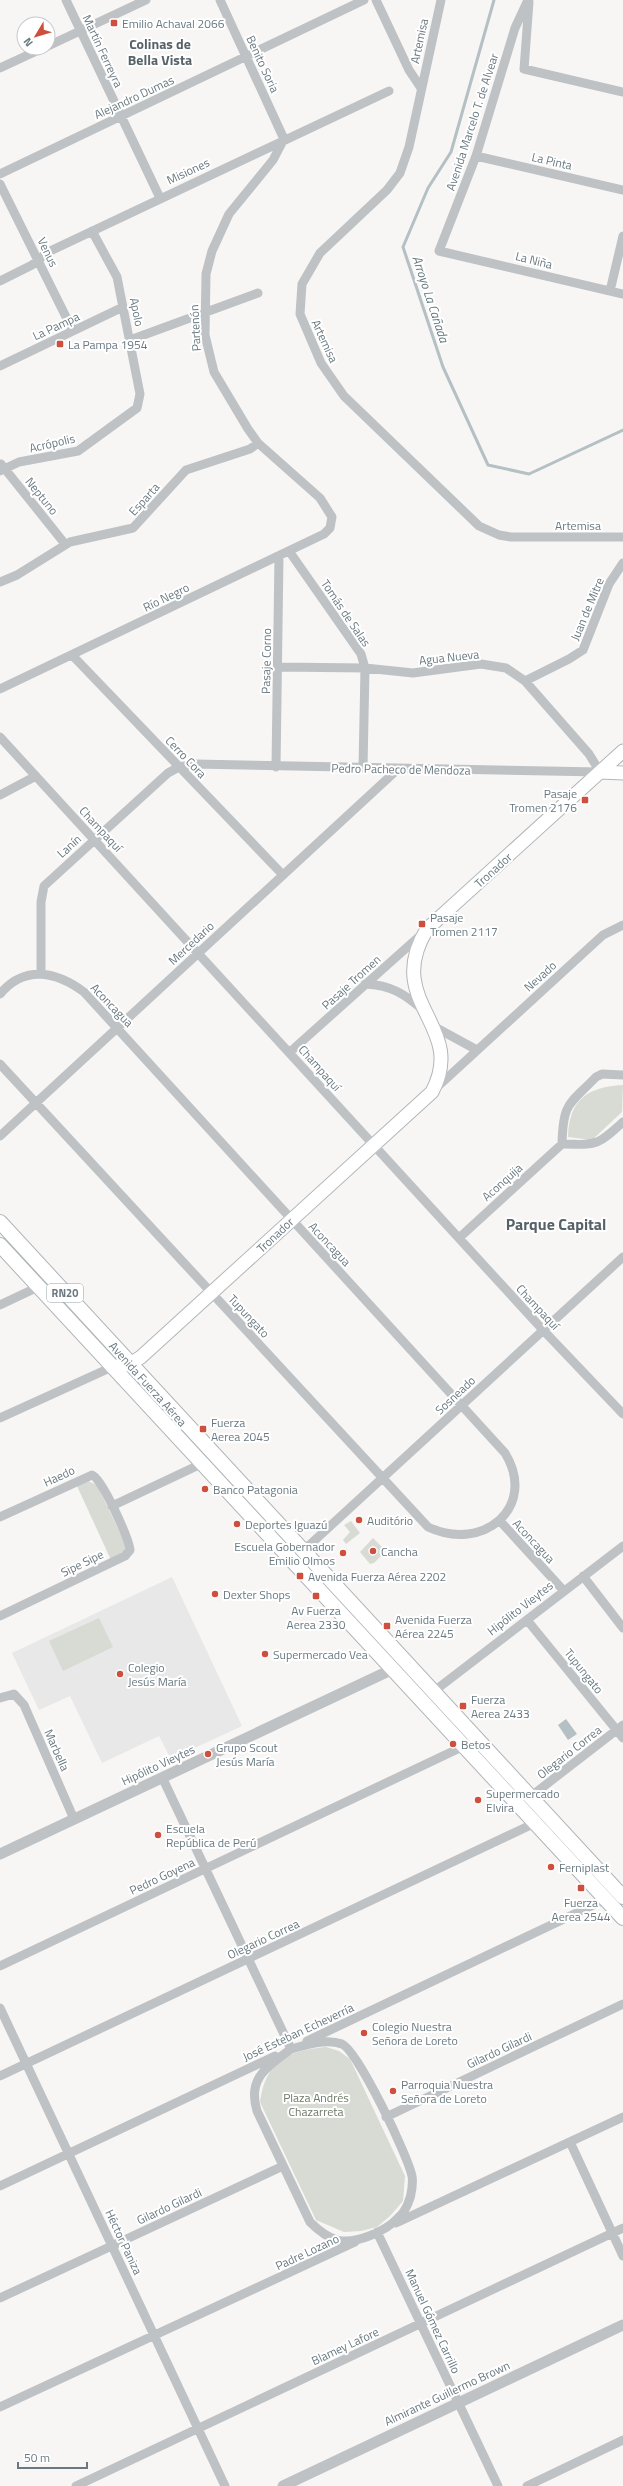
<svg xmlns="http://www.w3.org/2000/svg" width="623" height="2486" viewBox="0 0 623 2486" font-family="'Titillium Web',sans-serif">
  <style>
    .built { fill: #e7e8e7 }
    .green { fill: #d7dbd4 }
    .water { fill: #b4c0c3 }
    .lines { fill: none; stroke-linecap: round; stroke-linejoin: round }
    .stream { stroke: #b4c0c3; stroke-width: 3 }
    .secondary-casing { stroke: #b1b6b9; stroke-width: 15 }
    .primary-casing { stroke: #b0b5b7; stroke-width: 16 }
    .minor { stroke: #bec2c5; stroke-width: 9 }
    .tertiary { stroke: #bec2c5; stroke-width: 11 }
    .secondary { stroke: #fff; stroke-width: 13 }
    .primary { stroke: #fff; stroke-width: 14 }
    .poi-dot { fill: #ce4f3d; stroke: #fff; stroke-width: 1.5 }
    .labels { text-anchor: middle; dominant-baseline: central; stroke-width: 4; stroke-linejoin: round; paint-order: stroke }
    .shield { fill: #fff; stroke: #96a1a7; stroke-width: 1 }
    .shield-label { font-size: 11px; font-weight: bold; fill: #697981 }
    .poi-label { font-size: 12px; fill: #697981; stroke: #fff; text-anchor: start }
    .street-label { font-size: 12px; fill: #697981; stroke: #fff }
    .park-label { font-size: 12px; fill: #6d7967; stroke: #fff }
    .water-label { font-size: 13px; font-style: italic; fill: #657a7e; stroke: #fff }
    .quarter-label { font-size: 14px; font-weight: bold; fill: #566268; stroke: #fff }
    .district-label { font-size: 16px; font-weight: bold; fill: #566268; stroke: #fff }
  </style>
  <rect width="100%" height="100%" fill="#f7f6f4"/>
  <path class="built" d="M172 1577 242 1726 171 1759 159 1736 102 1763 70 1696 39 1710 12 1653Z"/>
  <path class="green" d="M623 1085 622 1112 592 1140 568 1137C569 1100 587 1087 623 1085Z
    M88 1481 97 1485 126 1545 124 1551 111 1560 77 1486Z
    M351 1521 360 1533 346 1544 343 1540 350 1532 344 1525Z
    M373 1538 386 1551 374 1563 370 1564 360 1552Z
    M99 1618 113 1647 63 1671 49 1641Z
    M326 2047 339 2051 350 2059 405 2176 403 2201 390 2216 377 2227 361 2231 344 2232 316 2220 260 2102C266 2061 286 2051 326 2047Z"/>
  <path class="water" d="M566 1719 577 1734 568 1740 558 1725Z"/>
  <g class="lines">
    <path class="stream" d="M494 0 451 152 428 188 403 247 443 367 488 465 529 474 623 430"/>
    <defs>
      <path id="secondary" d="M600 772 623 773
        M112 1367 130 1364 141 1357 432 1092C468 1025 382 1003 427 929L623 751"/>
      <path id="primary" d="M0 1222 623 1897
        M0 1245 623 1918"/>
    </defs>
    <use href="#secondary" class="secondary-casing"/>
    <use href="#primary" class="primary-casing"/>
    <path class="minor" d="M66 0 160 198
      M220 0 284 139
      M376 0 409 70 421 88
      M441 0 409 147 400 173 387 190 320 253 302 284 300 314 321 363 344 396 479 526 499 535 511 537H623
      M528 0 515 28 476 156 439 251 623 294
      M529 2 524 69 623 92
      M48 46 146 0
      M0 68 43 48
      M476 156 623 190
      M0 174 364 0
      M0 184 73 331
      M0 281 32 265 48 252 389 91
      M610 291 623 236
      M130 340 258 293
      M0 366 123 307
      M1 464 65 544
      M0 471 19 462 78 451 137 408 140 394 117 277 92 231
      M289 551 361 654 365 668 363 768
      M0 582 17 575 70 542 133 528 186 470 250 449 258 443
      M72 655 283 875
      M525 681 569 659 583 650 609 584 623 563
      M0 689 324 534 330 528 332 517 320 498 258 443 248 429 214 372 205 335 206 274 212 251 229 214 273 160 284 139
      M0 737 543 1330 623 1414
      M276 767 279 556
      M0 795 36 776
      M41 974V902L44 886 168 773 179 767 195 764 600 772 589 754 525 681 506 668 481 664 413 673 365 668 278 667
      M365 984C391 985 405 994 424 1011
      M0 994C25 964 57 972 84 992L505 1453C538 1507 483 1553 428 1527L0 1064
      M433 1026 477 1050
      M290 1052 423 933
      M435 1089 603 935 623 925
      M0 1136 398 769
      M562 1144C563 1102 569 1105 596 1077L602 1074 623 1075
      M459 1238 562 1144C597 1145 597 1146 623 1122
      M0 1305 38 1287
      M0 1418 112 1367
      M112 1506 201 1464
      M0 1517 92 1475C102 1478 129 1539 130 1550L125 1556 0 1616
      M500 1521 564 1591
      M303 1551 623 1257
      M583 1576 623 1628
      M527 1620 623 1738
      M433 1692 623 1546
      M0 1698 14 1694 24 1705 74 1819
      M162 1777 291 2049C267 2067 247 2078 257 2111L310 2222C318 2230 326 2237 337 2240 355 2245 386 2231 398 2218 406 2211 411 2199 412 2188 412 2185 413 2180 412 2176 408 2156 358 2051 342 2044 326 2038 306 2045 291 2049
      M530 1797 623 1725
      M0 1966 464 1746
      M0 2008 225 2486
      M307 2041 606 1899
      M0 2076 535 1823
      M386 2117 623 2004
      M570 2142 623 2256
      M0 2186 275 2056
      M396 2223 623 2117
      M377 2232 498 2486
      M0 2298 283 2166
      M0 2407 355 2242
      M76 2486 623 2228
      M527 2486 623 2440"/>
    <path class="tertiary" d="M0 1854 393 1669
      M283 2486 623 2325"/>
    <use href="#secondary" class="secondary"/>
    <use href="#primary" class="primary"/>
  </g>
  <g class="poi-dot">
    <rect x="110" y="19" width="8" height="8" rx="2"/>
    <rect x="56" y="340" width="8" height="8" rx="2"/>
    <rect x="581" y="796" width="8" height="8" rx="2"/>
    <rect x="418" y="920" width="8" height="8" rx="2"/>
    <rect x="199" y="1425" width="8" height="8" rx="2"/>
    <circle cx="205" cy="1489" r="4"/>
    <circle cx="359" cy="1520" r="4"/>
    <circle cx="237" cy="1524" r="4"/>
    <circle cx="373" cy="1551" r="4"/>
    <circle cx="343" cy="1553" r="4"/>
    <rect x="296" y="1572" width="8" height="8" rx="2"/>
    <circle cx="215" cy="1594" r="4"/>
    <rect x="312" y="1592" width="8" height="8" rx="2"/>
    <rect x="383" y="1622" width="8" height="8" rx="2"/>
    <circle cx="265" cy="1654" r="4"/>
    <circle cx="120" cy="1674" r="4"/>
    <rect x="459" y="1702" width="8" height="8" rx="2"/>
    <circle cx="453" cy="1744" r="4"/>
    <circle cx="208" cy="1754" r="4"/>
    <circle cx="478" cy="1800" r="4"/>
    <circle cx="158" cy="1835" r="4"/>
    <circle cx="551" cy="1867" r="4"/>
    <rect x="577" y="1884" width="8" height="8" rx="2"/>
    <circle cx="364" cy="2033" r="4"/>
    <circle cx="393" cy="2091" r="4"/>
  </g>
  <g class="labels">
    <rect class="shield" x="47" y="1284" width="36" height="18" rx="3"/>
    <g class="shield-label">
      <text x="65" y="1293">RN20</text>
    </g>
    <g class="poi-label">
      <text x="122" y="23">Emilio Achaval 2066</text>
      <text x="68" y="344">La Pampa 1954</text>
      <text x="577" y="793" text-anchor="end">Pasaje<tspan x="577" dy="14">Tromen 2176</tspan></text>
      <text x="430" y="917">Pasaje<tspan x="430" dy="14">Tromen 2117</tspan></text>
      <text x="211" y="1422">Fuerza<tspan x="211" dy="14">Aerea 2045</tspan></text>
      <text x="213" y="1489">Banco Patagonia</text>
      <text x="367" y="1520">Auditório</text>
      <text x="245" y="1524">Deportes Iguazú</text>
      <text x="335" y="1546" text-anchor="end">Escuela Gobernador<tspan x="335" dy="14">Emilio Olmos</tspan></text>
      <text x="381" y="1551">Cancha</text>
      <text x="308" y="1576">Avenida Fuerza Aérea 2202</text>
      <text x="223" y="1594">Dexter Shops</text>
      <text x="316" y="1610" text-anchor="middle">Av Fuerza<tspan x="316" dy="14">Aerea 2330</tspan></text>
      <text x="395" y="1619">Avenida Fuerza<tspan x="395" dy="14">Aérea 2245</tspan></text>
      <text x="273" y="1654">Supermercado Vea</text>
      <text x="128" y="1667">Colegio<tspan x="128" dy="14">Jesús María</tspan></text>
      <text x="471" y="1699">Fuerza<tspan x="471" dy="14">Aerea 2433</tspan></text>
      <text x="461" y="1744">Betos</text>
      <text x="216" y="1747">Grupo Scout<tspan x="216" dy="14">Jesús María</tspan></text>
      <text x="486" y="1793">Supermercado<tspan x="486" dy="14">Elvira</tspan></text>
      <text x="166" y="1828">Escuela<tspan x="166" dy="14">República de Perú</tspan></text>
      <text x="559" y="1867">Ferniplast</text>
      <text x="581" y="1902" text-anchor="middle">Fuerza<tspan x="581" dy="14">Aerea 2544</tspan></text>
      <text x="372" y="2026">Colegio Nuestra<tspan x="372" dy="14">Señora de Loreto</tspan></text>
      <text x="401" y="2084">Parroquia Nuestra<tspan x="401" dy="14">Señora de Loreto</tspan></text>
    </g>
    <g class="street-label">
      <text transform="translate(419 41) rotate(-78)">Artemisa</text>
      <text transform="translate(103 51) rotate(65)">Martín Ferreyra</text>
      <text transform="translate(263 64) rotate(65)">Benito Soria</text>
      <text transform="translate(134 97) rotate(-25)">Alejandro Dumas</text>
      <text transform="translate(472 122) rotate(-72)">Avenida Marcelo T. de Alvear</text>
      <text transform="translate(552 161) rotate(13)">La Pinta</text>
      <text transform="translate(188 171) rotate(-25)">Misiones</text>
      <text transform="translate(48 252) rotate(64)">Venus</text>
      <text transform="translate(534 260) rotate(14)">La Niña</text>
      <text transform="translate(137 312) rotate(79)">Apolo</text>
      <text transform="translate(56 326) rotate(-25)">La Pampa</text>
      <text transform="translate(195 328) rotate(-93)">Partenón</text>
      <text transform="translate(325 341) rotate(65)">Artemisa</text>
      <text transform="translate(52 443) rotate(-13)">Acrópolis</text>
      <text transform="translate(42 496) rotate(51)">Neptuno</text>
      <text transform="translate(144 499) rotate(-48)">Esparta</text>
      <text x="578" y="525">Artemisa</text>
      <text transform="translate(166 597) rotate(-26)">Río Negro</text>
      <text transform="translate(587 609) rotate(-67)">Juan de Mitre</text>
      <text transform="translate(346 613) rotate(56)">Tomás de Salas</text>
      <text transform="translate(449 657) rotate(-6)">Agua Nueva</text>
      <text transform="translate(266 661) rotate(-89)">Pasaje Corno</text>
      <text transform="translate(186 757) rotate(46)">Cerro Cora</text>
      <text transform="translate(401 769) rotate(1)">Pedro Pacheco de Mendoza</text>
      <text transform="translate(101 829) rotate(47)">Champaquí</text>
      <text transform="translate(69 846) rotate(-42)">Lanín</text>
      <text transform="translate(493 870) rotate(-42)">Tronador</text>
      <text transform="translate(191 943) rotate(-43)">Mercedario</text>
      <text transform="translate(540 976) rotate(-42)">Nevado</text>
      <text transform="translate(351 982) rotate(-42)">Pasaje Tromen</text>
      <text transform="translate(112 1005) rotate(46)">Aconcagua</text>
      <text transform="translate(320 1068) rotate(48)">Champaquí</text>
      <text transform="translate(502 1182) rotate(-42)">Aconquija</text>
      <text transform="translate(275 1235) rotate(-43)">Tronador</text>
      <text transform="translate(330 1244) rotate(47)">Aconcagua</text>
      <text transform="translate(538 1307) rotate(47)">Champaquí</text>
      <text transform="translate(249 1316) rotate(47)">Tupungato</text>
      <text transform="translate(148 1384) rotate(48)">Avenida Fuerza Aérea</text>
      <text transform="translate(455 1395) rotate(-43)">Sosneado</text>
      <text transform="translate(59 1476) rotate(-25)">Haedo</text>
      <text transform="translate(534 1541) rotate(47)">Aconcagua</text>
      <text transform="translate(82 1563) rotate(-26)">Sipe Sipe</text>
      <text transform="translate(520 1608) rotate(-38)">Hipólito Vieytes</text>
      <text transform="translate(584 1671) rotate(51)">Tupungato</text>
      <text transform="translate(57 1750) rotate(66)">Marbella</text>
      <text transform="translate(569 1752) rotate(-38)">Olegario Correa</text>
      <text transform="translate(158 1765) rotate(-25)">Hipólito Vieytes</text>
      <text transform="translate(162 1876) rotate(-25)">Pedro Goyena</text>
      <text transform="translate(263 1939) rotate(-25)">Olegario Correa</text>
      <text transform="translate(298 2032) rotate(-25)">José Esteban Echeverría</text>
      <text transform="translate(499 2050) rotate(-25)">Gilardo Gilardi</text>
      <text transform="translate(169 2206) rotate(-25)">Gilardo Gilardi</text>
      <text transform="translate(124 2242) rotate(65)">Héctor Paniza</text>
      <text transform="translate(307 2252) rotate(-25)">Padre Lozano</text>
      <text transform="translate(433 2321) rotate(65)">Manuel Gómez Carrillo</text>
      <text transform="translate(345 2346) rotate(-25)">Blamey Lafore</text>
      <text transform="translate(447 2393) rotate(-25)">Almirante Guillermo Brown</text>
    </g>
    <g class="park-label">
      <text x="316" y="2097">Plaza Andrés<tspan x="316" dy="14">Chazarreta</tspan></text>
    </g>
    <g class="water-label">
      <text transform="translate(431 299) rotate(72)">Arroyo La Cañada</text>
    </g>
    <g class="quarter-label">
      <text x="160" y="43">Colinas de<tspan x="160" dy="16">Bella Vista</tspan></text>
    </g>
    <g class="district-label">
      <text x="556" y="1224">Parque Capital</text>
    </g>
  </g>
  <g transform="translate(36 36) rotate(232)"><circle r="19" fill="#ffffff" stroke="#c3c9cd"/>
  <path d="M0-3L7 15L0 10L-7 15Z" fill="#ce4f3d"/>
  <text y="-6" font-size="11" font-weight="bold" text-anchor="middle" fill="#697981">N</text>
  </g>
  <path d="M18 2462v6h69v-6" fill="none" stroke="#697981" stroke-width="2"/>
  <text x="24" y="2462" font-size="12" fill="#697981" stroke="#ffffff" stroke-width="3" paint-order="stroke">50 m</text>
</svg>
